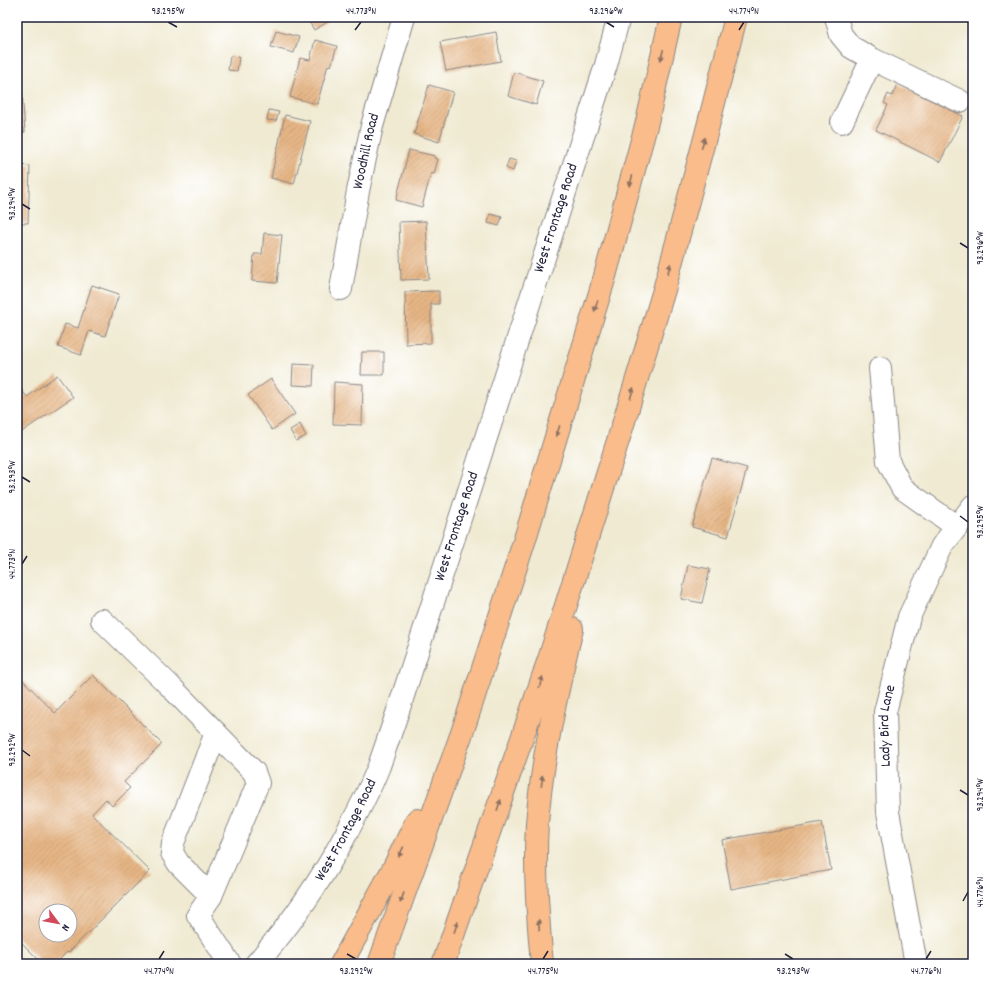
<svg xmlns="http://www.w3.org/2000/svg" width="990" height="981" viewBox="0 0 990 981" font-family="Dekko,sans-serif">
  <style>
    .building { fill: url(#building-hatch); fill-rule: evenodd }
    .lines { fill: none; stroke-linecap: round; stroke-linejoin: round }
    .minor-casing { stroke: #898686; stroke-width: 24 }
    .highway-casing { stroke: #898686; stroke-width: 24 }
    .minor { stroke: #fff; stroke-width: 22 }
    .highway { stroke: #f9bc8a; stroke-width: 22 }
    .oneway { fill: #8e6f62 }
    .ticks { fill: none; stroke: #22223b; stroke-width: 1.5 }
    .labels { text-anchor: middle; dominant-baseline: central; stroke-width: 3.5; stroke-linejoin: round; paint-order: stroke }
    .street-label { font-size: 15px; fill: #22223b; stroke: #fff }
    .neatline { fill: none; stroke: #22223b; stroke-width: 1.5 }
    .ticks-label { font-size: 10px; text-anchor: middle; fill: #22223b }
  </style>
  <defs>
    <pattern id="building-hatch" width="6" height="6" patternUnits="userSpaceOnUse"><rect width="6" height="6" fill="#e6b584"/><path d="M-1 1l2-2M0 6l6-6M5 7l2-2" fill="none" stroke="#c59b73"/></pattern>
  </defs>
  <rect width="100%" height="100%" fill="#fff"/>
  <filter id="ink" filterUnits="userSpaceOnUse"><feTurbulence type="fractalNoise" baseFrequency=".025" numOctaves="2"/><feDisplacementMap in="SourceGraphic" scale="8" xChannelSelector="R" yChannelSelector="G"/><feConvolveMatrix kernelMatrix="1 2 1 2 8 2 1 2 1" color-interpolation-filters="sRGB"/></filter>
  <filter id="wash" filterUnits="userSpaceOnUse"><feTurbulence type="fractalNoise" baseFrequency=".012" numOctaves="4" result="noise"/><feDisplacementMap in="SourceGraphic" scale="16" xChannelSelector="R" yChannelSelector="G"/><feGaussianBlur stdDeviation="0.9" result="paint"/><feColorMatrix in="noise" values="0 0 0 0 0 0 0 0 0 0 0 0 0 0 0 0 0 1.4 0 .05"/><feComposite in="paint" operator="in"/></filter>
  <g filter="url(#wash)">
    <rect width="100%" height="100%" fill="#f0ead2"/>
    <g id="blocks">
      <path class="building" d="M306 17H336L314 30Z
        M276 31 299 37 294 53 271 47Z
        M496 32 501 61 446 71 440 42Z
        M315 40 337 46 331 66 328 65 317 104 290 97 300 58 310 60Z
        M230 56 239 57 237 71 228 70Z
        M17 64H20L25 132 17 133Z
        M514 72 543 81 536 105 508 96Z
        M898 84 963 116 940 162 876 130 888 105 884 103 888 94 892 96Z
        M429 85 453 92 439 142 414 134Z
        M269 110 279 112 276 121 267 120Z
        M285 115 310 121 294 184 271 178Z
        M409 150 435 156 434 158 438 159 434 174 431 173 422 207 396 200Z
        M509 159 516 161 513 171 506 168Z
        M17 165 30 166 28 223H17Z
        M490 214 502 217 499 226 488 223Z
        M426 221 429 279 401 280 399 222Z
        M264 233 282 235 277 283 252 281 254 254H262Z
        M92 285 119 294 105 336 89 331 81 355 58 347 65 324 78 328Z
        M439 291V304H431V343L406 344 405 292Z
        M362 352H384V375H361Z
        M293 364 314 365 313 386 292 385Z
        M57 375 73 397 17 435V383L27 397Z
        M271 379 295 414 272 430 248 395Z
        M334 382 363 384 362 425 333 424Z
        M300 424 306 436 296 441 290 430Z
        M712 458 747 468 728 537 692 527Z
        M688 565 710 569 702 603 681 599Z
        M17 674 55 713 93 675 162 744 124 782 130 788 112 806 106 799 92 814 150 871 68 953 67 952 55 964H43L17 938ZM46 911H70V935H46Z
        M822 822 831 870 731 889 722 840Z"/>
    </g>
  </g>
  <g filter="url(#ink)">
    <use href="#blocks" fill-opacity="0" stroke="#898686" stroke-width="1"/>
    <g class="lines">
      <defs>
        <g id="minor">
          <path d="M836 17 841 35 851 47 872 59 960 101"/>
          <path d="M842 122 872 59"/>
          <path id="s1" d="M341 289 358 191 372 126 404 17"/>
          <path d="M880 368 888 461 902 488 957 527"/>
          <path d="M102 620 169 685 254 772 258 783 211 896 198 915 230 964"/>
          <path d="M211 896 179 864 172 853 173 843 216 733"/>
          <path id="s2" d="M256 964C291 924 321 881 346 834 358 812 370 789 379 766 386 746 393 725 400 705L606 65 619 17"/>
          <path id="s3" d="M916 964 888 812 885 712 909 617 942 546 973 506"/>
        </g>
        <path id="highway" d="M341 964 393 869 417 820
          M379 964 463 730 524 542 605 276 647 122 671 17
          M443 964 520 744 550 656 621 431 664 290 706 134 736 17
          M542 964C538 918 534 870 537 824 542 758 556 693 572 629"/>
      </defs>
      <use href="#minor" class="minor-casing"/>
      <use href="#highway" class="highway-casing"/>
      <use href="#minor" class="minor"/>
      <use href="#highway" class="highway"/>
    </g>
    <defs><path id="oneway-solid" d="M-6-.8H1V-3.2L6.5 0L1 3.2V.8H-6Z"/></defs>
    <g class="oneway">
      <use href="#oneway-solid" transform="translate(662 55) rotate(103)"/>
      <use href="#oneway-solid" transform="translate(703 143) rotate(-75)"/>
      <use href="#oneway-solid" transform="translate(631 181) rotate(105)"/>
      <use href="#oneway-solid" transform="translate(669 269) rotate(-75)"/>
      <use href="#oneway-solid" transform="translate(596 306) rotate(107)"/>
      <use href="#oneway-solid" transform="translate(632 393) rotate(-73)"/>
      <use href="#oneway-solid" transform="translate(558 431) rotate(107)"/>
      <use href="#oneway-solid" transform="translate(541 682) rotate(-72)"/>
      <use href="#oneway-solid" transform="translate(542 781) rotate(-83)"/>
      <use href="#oneway-solid" transform="translate(499 805) rotate(-71)"/>
      <use href="#oneway-solid" transform="translate(401 852) rotate(116)"/>
      <use href="#oneway-solid" transform="translate(402 898) rotate(110)"/>
      <use href="#oneway-solid" transform="translate(539 925) rotate(-93)"/>
      <use href="#oneway-solid" transform="translate(456 927) rotate(-71)"/>
    </g>
  </g>
  <path class="ticks" d="M168 22 177 27M606 22 614 27M355 30 361 22M739 30 744 22M22 204 30 209M960 243 968 248M22 477 30 482M960 516 968 522M22 564 27 556M22 750 30 756M960 790 968 795M963 901 968 892M347 954 356 959M785 954 793 959M159 959 164 951M543 959 548 951M926 959 931 951"/>
  <g class="labels">
    <g class="street-label">
      <text stroke="none"><textPath href="#s1" startOffset="140">Woodhill Road</textPath></text>
      <text stroke="none"><textPath href="#s2" startOffset="810">West Frontage Road</textPath></text>
      <text stroke="none"><textPath href="#s2" startOffset="486">West Frontage Road</textPath></text>
      <text stroke="none"><textPath href="#s3" startOffset="241">Lady Bird Lane</textPath></text>
      <text stroke="none"><textPath href="#s2" startOffset="162">West Frontage Road</textPath></text>
    </g>
  </g>
  <rect width="990" height="981" fill="none" stroke="#fff" stroke-width="44"/>
  <g transform="translate(58 923) rotate(122)"><circle r="19" fill="#ffffff" stroke="#a7a7b1"/>
  <path d="M0-3L7 15L0 10L-7 15Z" fill="#d1495b"/>
  <text y="-6" font-size="11" font-weight="bold" text-anchor="middle" fill="#22223b">N</text>
  </g>
  <rect x="22" y="22" width="946" height="937" class="neatline"/>
  <g class="ticks-label">
    <text x="168" y="14">93.295°W</text>
    <text x="361" y="14">44.773°N</text>
    <text x="606" y="14">93.296°W</text>
    <text x="744" y="14">44.774°N</text>
    <text transform="translate(11 204) rotate(-90)" y="4">93.294°W</text>
    <text transform="translate(979 248) rotate(-90)" y="4">93.296°W</text>
    <text transform="translate(11 477) rotate(-90)" y="4">93.293°W</text>
    <text transform="translate(979 522) rotate(-90)" y="4">93.295°W</text>
    <text transform="translate(11 564) rotate(-90)" y="4">44.773°N</text>
    <text transform="translate(11 750) rotate(-90)" y="4">93.292°W</text>
    <text transform="translate(979 795) rotate(-90)" y="4">93.294°W</text>
    <text transform="translate(979 892) rotate(-90)" y="4">44.776°N</text>
    <text x="159" y="974">44.774°N</text>
    <text x="356" y="974">93.292°W</text>
    <text x="543" y="974">44.775°N</text>
    <text x="793" y="974">93.293°W</text>
    <text x="926" y="974">44.776°N</text>
  </g>
</svg>
